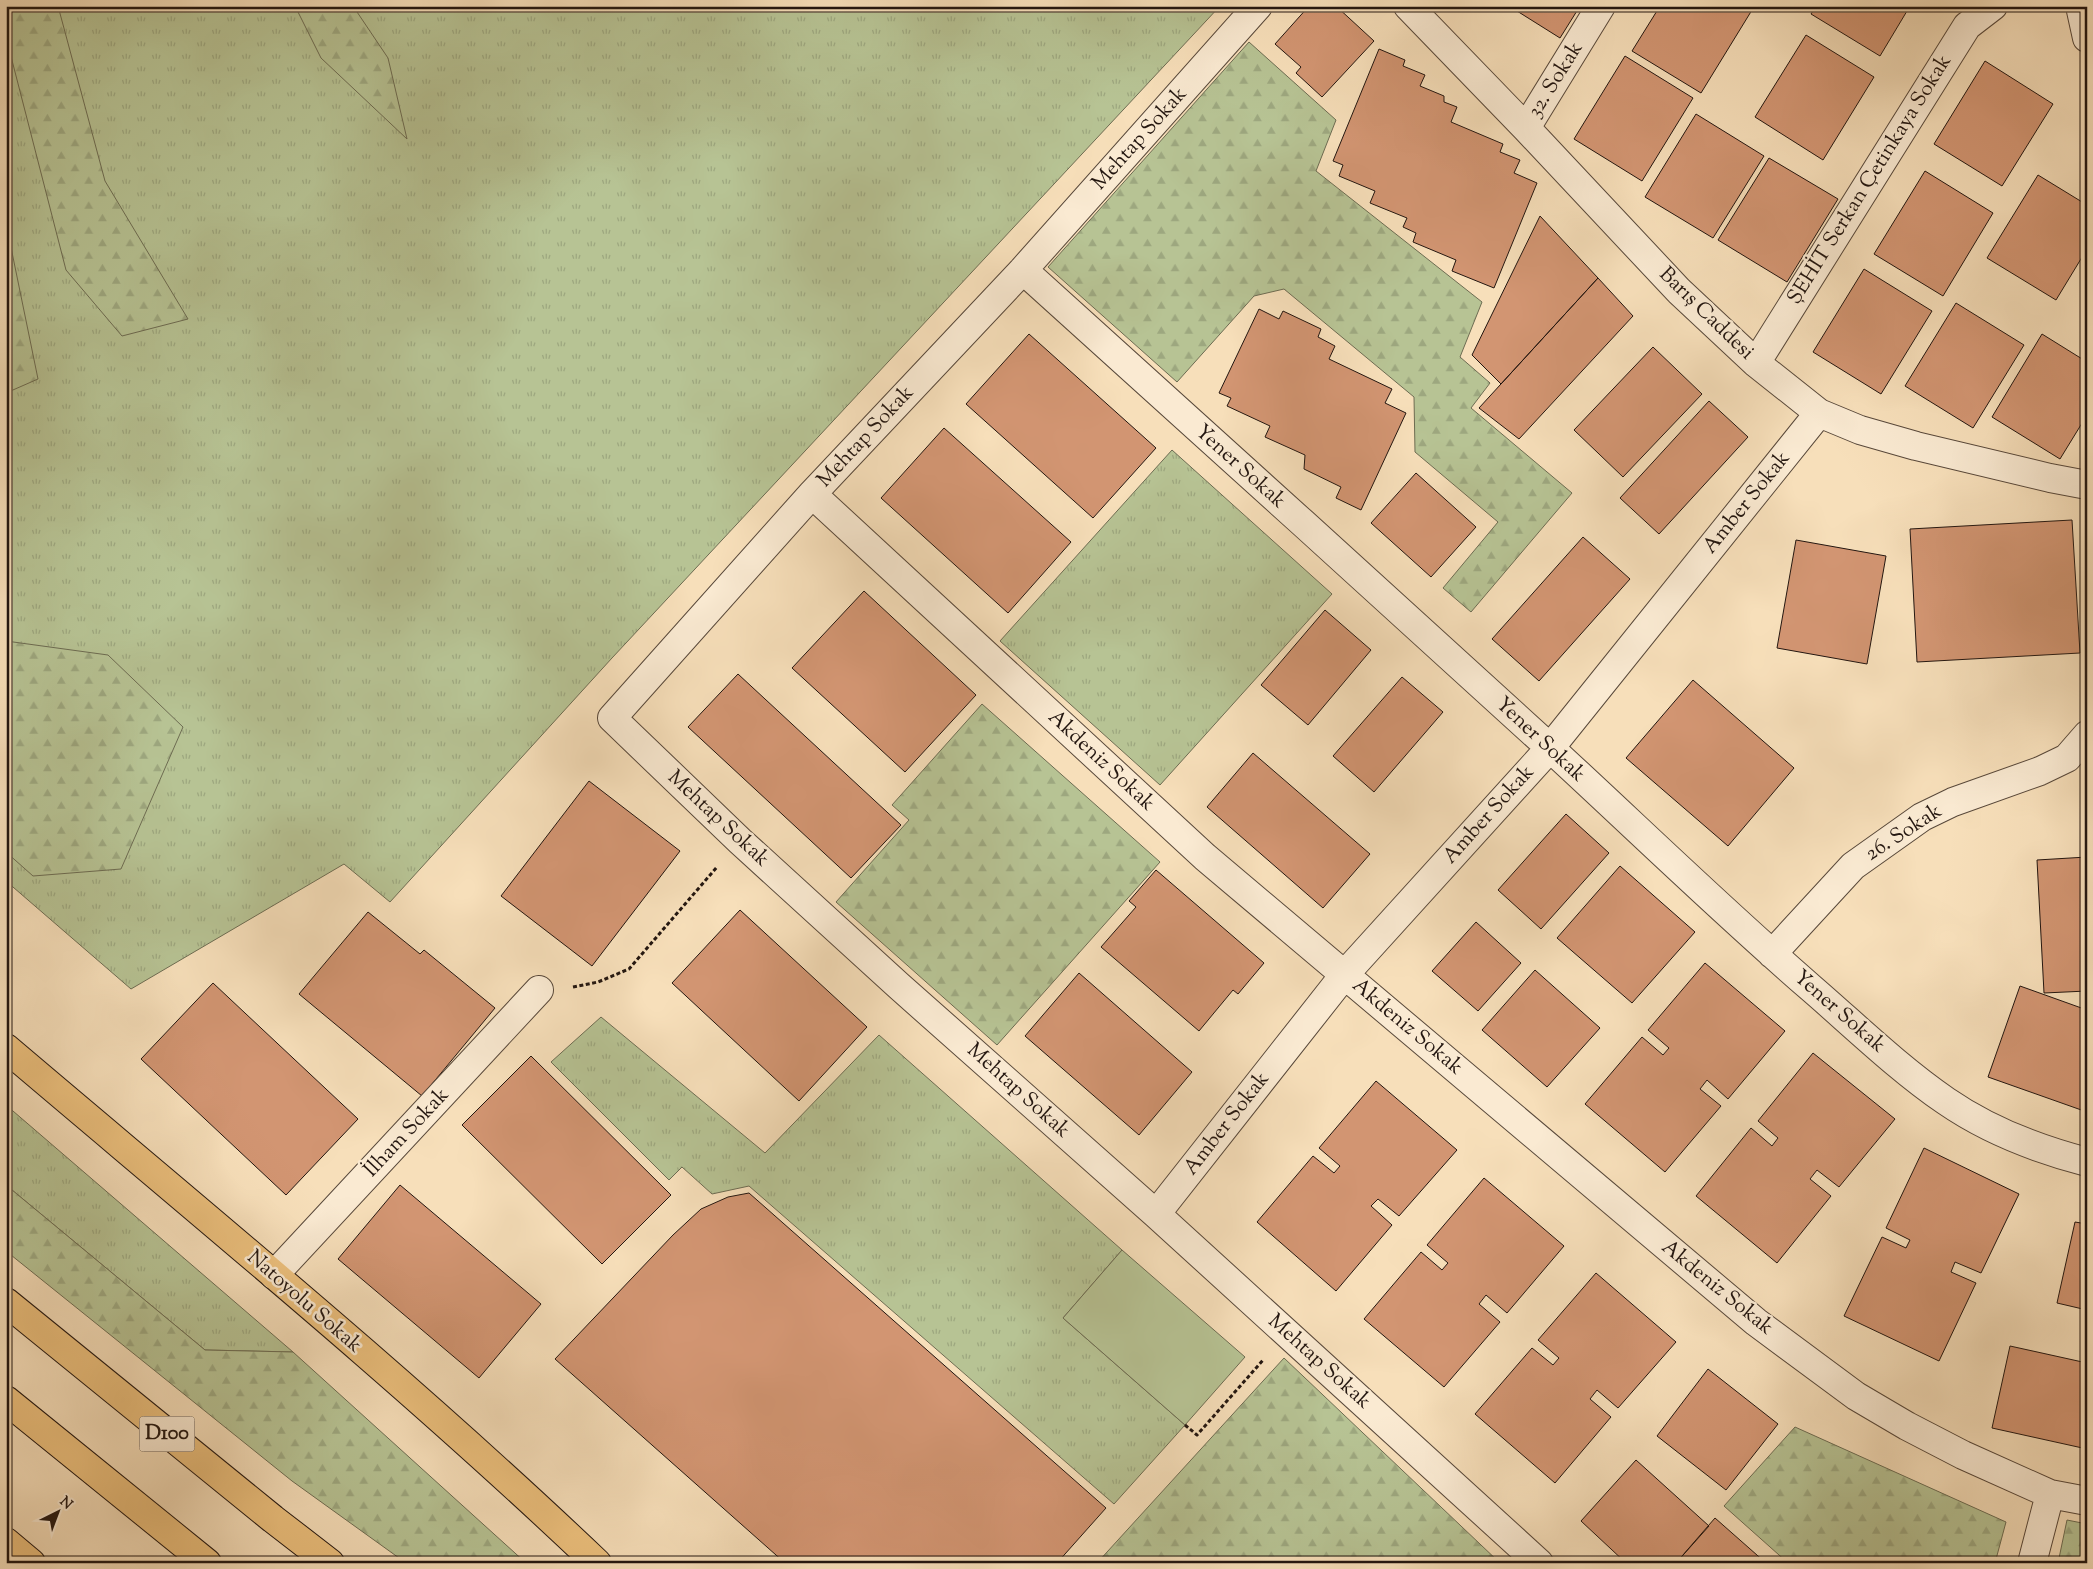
<svg xmlns="http://www.w3.org/2000/svg" width="2093" height="1569" viewBox="0 0 2093 1569" font-family="'Sorts Mill Goudy',serif">
  <style>
    .grass { fill: url(#grass-tufts); stroke: #6d6c52 }
    .forest { fill: url(#forest-firs); stroke: #6d6c52 }
    .garden { fill: #b7c394; stroke: #6d6c52 }
    .building { fill: #d29572; stroke: #231610 }
    .lines { fill: none; stroke-linecap: round; stroke-linejoin: round }
    .minor-casing { stroke: #58483a; stroke-width: 30 }
    .major-casing { stroke: #231610; stroke-width: 30 }
    .highway-casing { stroke: #231610; stroke-width: 30 }
    .path { stroke: #231610; stroke-width: 3; stroke-dasharray: 4 2.5; stroke-linecap: butt }
    .minor { stroke: #faead2; stroke-width: 28 }
    .major { stroke: #ecc07d; stroke-width: 28 }
    .highway { stroke: #ecc07d; stroke-width: 28 }
    .labels { text-anchor: middle; dominant-baseline: central; stroke-width: 5; stroke-linejoin: round; paint-order: stroke }
    .shield { fill: #faead2; stroke: #64564a; stroke-width: 1 }
    .shield-label { font-size: 20px; font-weight: bold; fill: #231610 }
    .street-label { font-size: 21px; fill: #231610; stroke: #faead2 }
  </style>
  <defs>
    <pattern id="grass-tufts" width="24" height="20" patternUnits="userSpaceOnUse" patternTransform="scale(1.25)"><rect width="24" height="20" fill="#b7c394"/><path d="M3 7l-1-3M5 7V3M7 7l1-3M15 17l-1-3M17 17v-4M19 17l1-3" fill="none" stroke="#9da77f"/></pattern>
    <pattern id="forest-firs" width="22" height="20" patternUnits="userSpaceOnUse" patternTransform="scale(1.25)"><rect width="22" height="20" fill="#b7c394"/><path d="M5 1l3.5 6h-7zM16 11l3.5 6h-7z" fill="#9da77f"/></pattern>
  </defs>
  <rect width="100%" height="100%" fill="#f7dfba"/>
  <filter id="stains"><feTurbulence type="fractalNoise" baseFrequency=".004" numOctaves="4"/><feColorMatrix values="0 0 0 0 .2 0 0 0 0 .09 0 0 0 0 .02 0 0 0 .5 -.17"/></filter>
  <radialGradient id="worn" r=".72"><stop offset=".6" stop-color="#630" stop-opacity="0"/><stop offset="1" stop-color="#630" stop-opacity=".3"/></radialGradient>
  <path class="grass" d="M6 6H1220L612 658 390 902 344 864 131 989 6 881Z
    M1172 450 1332 594 1160 785 1000 641Z
    M601 1017 765 1153 879 1035 1122 1250 1063 1318 1185 1425 1114 1504 749 1186 712 1194 682 1167 669 1180 551 1062Z
    M6 1105 293 1352 205 1350 6 1185Z"/>
  <path class="forest" d="M6 6H58L105 181 188 319 122 336 66 270 6 37Z
    M295 6H353L388 58 407 139 321 58Z
    M1249 42 1336 120 1316 171 1482 302 1460 357 1490 383 1471 408 1572 493 1471 612 1443 588 1498 522 1415 452 1414 397 1284 289 1254 296 1177 382 1048 267Z
    M6 223 38 379 6 393Z
    M6 641 108 655 183 727 121 869 33 876 6 852Z
    M982 704 1160 862 997 1045 836 902 909 820 892 805Z
    M6 1185 205 1350 293 1352 526 1563H406L292 1481 6 1251Z
    M1284 1358 1500 1563H1097Z
    M1795 1427 2006 1522 1995 1563H1788L1724 1506Z
    M2067 1520 2087 1524V1563H2058Z"/>
  <path class="garden" d="M1122 1250 1245 1357 1185 1425 1063 1318Z"/>
  <path class="building" d="M1309 6H1336L1374 41 1322 97 1296 73 1301 67 1275 44Z
    M1509 6H1580L1560 38Z
    M1660 6H1746L1752 10 1701 93 1632 51Z
    M1816 6H1910L1880 56 1811 14Z
    M1806 35 1874 77 1823 160 1755 117Z
    M1379 49 1405 60 1403 66 1425 75 1420 86 1444 96V102L1457 107 1451 122 1503 144 1500 152 1520 160 1514 173 1537 183 1494 288 1452 271 1456 260 1413 242 1416 233 1403 227 1407 218 1370 203 1375 191 1339 176 1343 165 1333 161Z
    M1625 56 1693 98 1642 181 1574 139Z
    M1985 61 2053 104 2002 186 1934 144Z
    M1696 114 1764 156 1713 238 1645 197Z
    M1769 158 1838 199 1787 282 1718 240Z
    M1925 171 1993 213 1943 296 1874 254Z
    M2038 175 2087 205V249L2056 300 1987 258Z
    M1540 216 1598 278 1501 384 1472 355Z
    M1864 269 1932 311 1881 394 1813 352Z
    M1598 278 1633 316 1519 439 1479 408Z
    M1956 303 2024 345 1973 428 1905 386Z
    M1259 309 1279 319 1283 311 1321 329 1318 337 1335 346 1329 359 1392 389 1385 403 1406 413 1361 510 1336 498 1341 487 1304 469 1305 455 1265 437 1270 426 1227 406 1231 398 1219 393Z
    M1029 334 1156 448 1093 518 966 404Z
    M2042 334 2087 362V415L2060 459 1992 417Z
    M1653 347 1702 394 1623 477 1574 430Z
    M1709 401 1748 437 1659 534 1620 498Z
    M944 428 1071 542 1008 613 881 498Z
    M1416 473 1476 527 1431 577 1371 523Z
    M2072 520 2080 653 1917 662 1910 529Z
    M1583 537 1630 579 1539 681 1492 639Z
    M1796 540 1886 556 1867 664 1777 648Z
    M864 591 976 695 905 772 792 668Z
    M1325 610 1371 650 1308 725 1261 685Z
    M738 674 901 825 851 878 688 727Z
    M1402 677 1443 712 1374 792 1333 756Z
    M1693 680 1794 768 1728 846 1626 758Z
    M1253 753 1370 854 1323 908 1207 807Z
    M589 781 680 851 592 966 501 896Z
    M1566 814 1609 853 1541 929 1498 890Z
    M2087 857V991L2044 993 2037 860Z
    M1620 866 1695 932 1632 1003 1557 938Z
    M1156 870 1264 963 1238 994 1233 990 1199 1031 1101 947 1136 907 1129 901Z
    M740 910 867 1027 799 1101 672 983Z
    M368 912 420 954 424 950 495 1008 422 1096 299 994Z
    M1476 922 1521 963 1478 1011 1432 971Z
    M1705 963 1785 1031 1728 1099 1707 1080 1700 1089 1721 1106 1665 1172 1585 1104 1642 1037 1663 1055 1669 1048 1648 1030Z
    M1535 970 1600 1028 1547 1087 1482 1030Z
    M1079 973 1192 1072 1139 1135 1025 1036Z
    M213 983 358 1119 286 1195 141 1059Z
    M2020 986 2087 1010V1112L1988 1077Z
    M1813 1053 1895 1119 1839 1187 1817 1170 1810 1179 1831 1196 1777 1263 1696 1196 1751 1128 1772 1146 1778 1138 1758 1121Z
    M531 1056 671 1195 602 1264 462 1125Z
    M1376 1081 1457 1150 1399 1216 1378 1199 1371 1206 1392 1225 1336 1291 1257 1222 1313 1156 1334 1173 1340 1166 1319 1148Z
    M1924 1148 2019 1194 1981 1273 1955 1262 1951 1272 1976 1283 1939 1361 1844 1316 1882 1237 1906 1248 1910 1240 1886 1228Z
    M1484 1178 1564 1246 1507 1313 1486 1295 1479 1304 1500 1322 1444 1387 1364 1319 1421 1252 1442 1270 1448 1263 1427 1245Z
    M400 1185 541 1304 479 1378 338 1259Z
    M749 1193 1106 1508 1057 1563H785L555 1359 673 1235 701 1209 728 1197Z
    M2075 1222 2087 1224V1310L2057 1303Z
    M1596 1273 1676 1342 1618 1408 1597 1390 1590 1399 1611 1417 1555 1483 1475 1414 1532 1348 1553 1365 1559 1358 1538 1340Z
    M2010 1346 2087 1363V1449L1992 1428Z
    M1708 1369 1778 1424 1726 1490 1657 1436Z
    M1636 1460 1709 1526 1676 1563H1626L1581 1521Z
    M1715 1518 1766 1563H1676Z"/>
  <g class="lines">
    <defs>
      <path id="minor" d="M1258 6 1023 270 812 494 612 718 740 841 899 986 1156 1214 1539 1563
        M1408 6 1526 128 1679 291 1756 363 1819 413 1860 430 1916 446 2050 478 2087 485
        M2080 6 2087 38
        M1526 128 1601 6
        M1023 270C1198 429 1374 586 1548 746 1636 827 1721 910 1811 988 1855 1026 1898 1068 1946 1101 1988 1130 2037 1149 2087 1162
        M1756 363 1967 26 1993 6
        M812 494 1205 857 1756 1322 1856 1396 1907 1426 1963 1455 2050 1494 2087 1501
        M1772 954 1853 866 1922 817 1953 802 2040 771 2067 758 2087 735
        M1156 1214 1345 974 1550 748 1819 413
        M274 1275 539 990
        M2032 1563 2050 1494"/>
      <path id="major" d="M6 1048C205 1217 408 1383 597 1563"/>
      <path id="highway" d="M6 1302 273 1519 330 1563
        M6 1400 207 1563
        M6 1542 31 1563"/>
    </defs>
    <use href="#minor" class="minor-casing"/>
    <use href="#major" class="major-casing"/>
    <use href="#highway" class="highway-casing"/>
    <path class="path" d="M573 987 598 982 629 969 717 867
      M1185 1425 1197 1435 1264 1359"/>
    <use href="#minor" class="minor"/>
    <use href="#major" class="major"/>
    <use href="#highway" class="highway"/>
  </g>
  <g class="labels">
    <rect class="shield" x="139.5" y="1416.5" width="55" height="35" rx="4"/>
    <g class="shield-label">
      <text x="167" y="1434">D100</text>
    </g>
    <g class="street-label">
      <text transform="translate(1556 80) rotate(-58)">32. Sokak</text>
      <text transform="translate(1140 139) rotate(-48)">Mehtap Sokak</text>
      <text transform="translate(1870 180) rotate(-58)">ŞEHİT Serkan Çetinkaya Sokak</text>
      <text transform="translate(1706 314) rotate(44)">Barış Caddesi</text>
      <text transform="translate(866 437) rotate(-47)">Mehtap Sokak</text>
      <text transform="translate(1240 467) rotate(42)">Yener Sokak</text>
      <text transform="translate(1747 503) rotate(-51)">Amber Sokak</text>
      <text transform="translate(1540 740) rotate(43)">Yener Sokak</text>
      <text transform="translate(1101 761) rotate(43)">Akdeniz Sokak</text>
      <text transform="translate(1489 815) rotate(-48)">Amber Sokak</text>
      <text transform="translate(718 819) rotate(43)">Mehtap Sokak</text>
      <text transform="translate(1904 833) rotate(-33)">26. Sokak</text>
      <text transform="translate(1839 1012) rotate(41)">Yener Sokak</text>
      <text transform="translate(1407 1027) rotate(40)">Akdeniz Sokak</text>
      <text transform="translate(1018 1091) rotate(42)">Mehtap Sokak</text>
      <text transform="translate(1227 1124) rotate(-52)">Amber Sokak</text>
      <text transform="translate(407 1133) rotate(-47)">İlham Sokak</text>
      <text transform="translate(1717 1288) rotate(39)">Akdeniz Sokak</text>
      <text transform="translate(304 1302) rotate(41)">Natoyolu Sokak</text>
      <text transform="translate(1319 1362) rotate(42)">Mehtap Sokak</text>
    </g>
  </g>
  <rect width="2093" height="1569" fill="none" stroke="#f7dfba" stroke-width="25"/>
  <rect x="8" y="8" width="2078" height="1554" fill="none" stroke="#231610" stroke-width="2.5"/>
  <rect x="12" y="12" width="2068" height="1544" fill="none" stroke="#231610"/>
  <g transform="translate(58 1512) rotate(42)" stroke="#faead2" stroke-width="4" paint-order="stroke">
  <path d="M0-4L9 19L0 12L-9 19Z" fill="#231610"/>
  <text y="-8" font-size="14" font-weight="bold" text-anchor="middle" fill="#231610">N</text>
  </g>
  <rect width="100%" height="100%" filter="url(#stains)"/>
  <rect width="100%" height="100%" fill="url(#worn)"/>
</svg>
